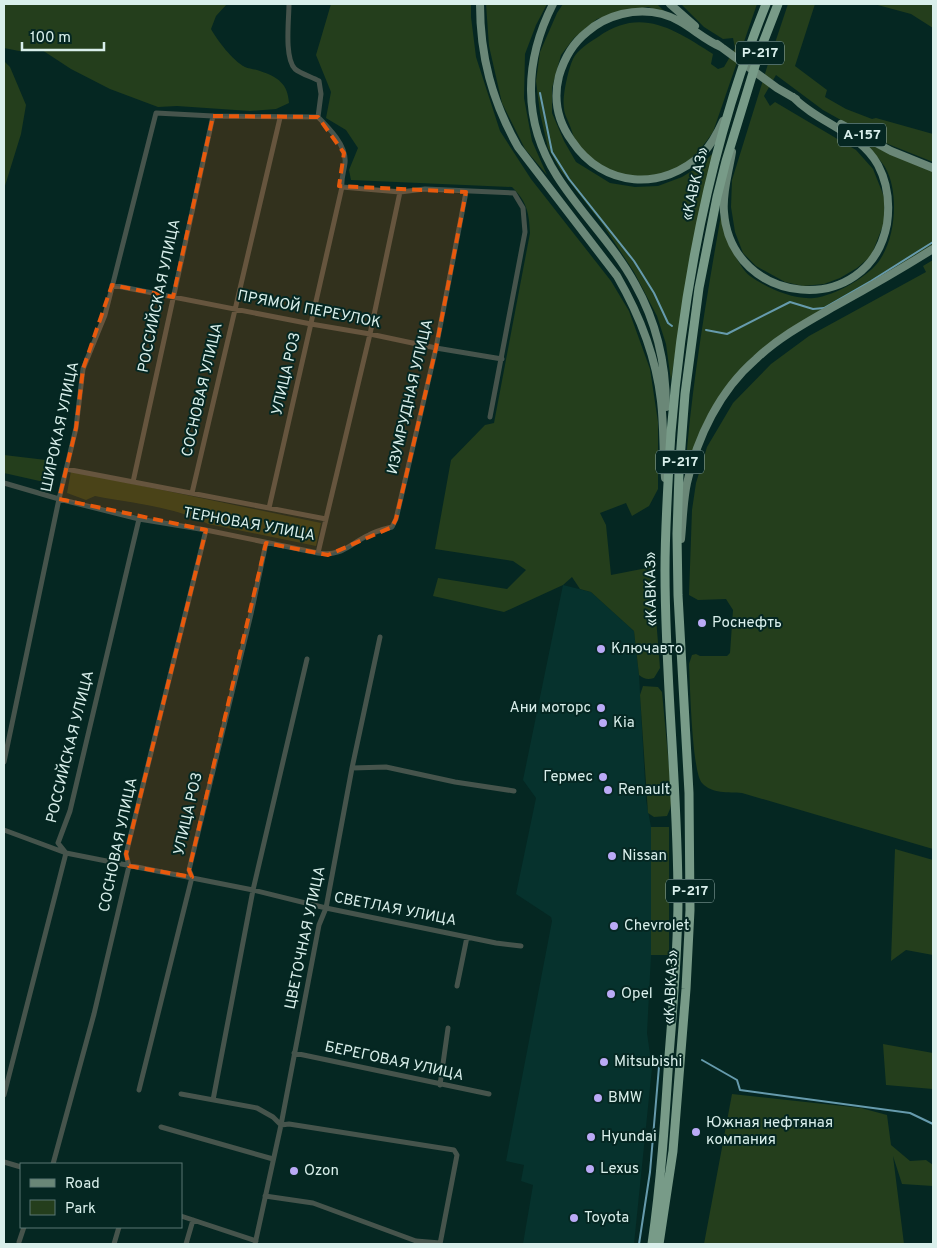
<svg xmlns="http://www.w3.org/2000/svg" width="937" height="1248" viewBox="0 0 937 1248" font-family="Overpass,sans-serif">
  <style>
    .built { fill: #06322d }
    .green { fill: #243e1c }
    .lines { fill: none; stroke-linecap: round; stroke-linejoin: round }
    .stream { stroke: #669bad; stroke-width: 2 }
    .street { stroke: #46544c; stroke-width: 5 }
    .primary { stroke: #6a8777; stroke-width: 8 }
    .highway { stroke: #789b88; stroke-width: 9 }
    .marked { fill: #e8590c; fill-opacity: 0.2; stroke: #e8590c; stroke-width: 4; stroke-dasharray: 10 6; stroke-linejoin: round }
    .poi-dot { fill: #baaaf6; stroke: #052722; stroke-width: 2 }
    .labels { text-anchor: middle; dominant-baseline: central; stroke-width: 4; stroke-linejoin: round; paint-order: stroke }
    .shield { fill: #052722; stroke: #99b3af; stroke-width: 1 }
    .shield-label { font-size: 14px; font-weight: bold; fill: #d9efeb }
    .street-label { font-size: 15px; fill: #d9efeb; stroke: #052722 }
    .poi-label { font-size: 15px; fill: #d9efeb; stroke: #052722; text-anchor: start }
  </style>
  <rect width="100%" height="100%" fill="#052722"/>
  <path class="built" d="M563 585 591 592 634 631 639 675 646 800 651 827V955L647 1033 652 1068 634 1244H523L533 1185 521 1181 524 1165 506 1161 552 921 551 917 516 894 536 798 523 780Z"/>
  <path class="green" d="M4 4H227L216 16 211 29C217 40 233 61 245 67 249 69 255 69 260 71 278 77 288 84 289 103L276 109 250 111 177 106 158 107 110 89 71 69 42 50 19 51 4 48Z
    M331 4H471V17L476 57 500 131 531 179 611 281 629 311 650 369 658 422V489L649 506 632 516 626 503 600 513 606 525 611 575 652 567 660 668 654 678C648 680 644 679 639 675L634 631 591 592 580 589 572 577 563 585 504 612 433 596 438 578 507 589 526 570 513 561 435 549 451 460 485 425 494 423 530 233C529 212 527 202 512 187L351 180 349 170 358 148 346 130 326 118 331 92 316 55Z
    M486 4H547L536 25 525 54 524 98 532 141 547 175 525 149 502 103 489 46Z
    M563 4H657L666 13 648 7 625 11 597 19 574 38 561 55 552 88V113L564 141 576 162 610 183 635 187 658 186 682 177 700 166 714 152 686 283 671 381 666 344 657 316 634 272 603 225 561 171 548 148 540 113 536 81 540 52 557 13Z
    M681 4H757L713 132C704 145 695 157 682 166 673 173 660 176 650 177 622 179 594 167 577 143 574 139 572 131 570 126 568 120 564 114 564 108 562 97 568 70 573 59 577 50 590 42 598 37 641 6 675 30 713 54L711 64 718 69 724 67 735 48 733 38 723 39 704 27Z
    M788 4H815L795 66 827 90 825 97 846 109 872 119 876 118 933 134V162L873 138 823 110 776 75 764 96 770 106 775 102 856 150 873 169 885 199 884 223 871 256 857 268 840 278 824 284 803 286 785 282 756 266 743 253 735 232 731 207 732 180 768 64Z
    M874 4H933V28L911 14Z
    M4 61 10 67 26 105 21 134 4 189Z
    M866 142 896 157 933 170V246L775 339 747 362 719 397 701 429 685 475C691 388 706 301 721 215 725 232 736 265 750 276 767 288 793 300 814 298 834 296 871 276 881 258 890 244 894 224 894 207 894 194 892 179 885 167 880 159 871 151 865 144Z
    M933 260V849L742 793C728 792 712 794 702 783 692 773 690 683 689 664L692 655 696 654 700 656H727L730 653 733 610 726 599 698 600 689 595 692 510 696 483 707 447 733 403 771 364 809 336 926 272 923 266Z
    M4 455 46 460 44 482 4 473Z
    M71 471 321 523 316 546 208 524C176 507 131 503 95 496L86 500 67 493Z
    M643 686 658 687 662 692 672 798 670 809 667 816 654 817 648 813 640 695Z
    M651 827H669V955H651Z
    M895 849 933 860V955L906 950 891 961Z
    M883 1044 933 1053V1089L886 1085Z
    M732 1094 861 1108 887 1115 891 1145 910 1161 926 1160 933 1165V1186L902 1184 893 1156 904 1244H704Z"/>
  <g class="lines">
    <path class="stream" d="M540 93 552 152 569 179 634 261 654 293 668 323 672 326
      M706 330 727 334 790 302 813 309 824 308 871 281 933 242
      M702 1060 737 1080 740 1090 910 1113 933 1124
      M639 1244 650 1172 660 1055"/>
    <path class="street" d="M289 4C289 19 284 58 295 69 301 74 312 77 319 81L321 94 318 117C329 128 347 146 345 163 344 172 341 178 342 187L400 192 425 189 514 193 523 208 525 232 490 417
      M112 285 311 324 370 334 436 348 502 359
      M133 482 213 116
      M4 483 59 499 139 519 206 530 318 553 326 519 66 469
      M192 493 280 118
      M269 508 342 187
      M326 519 370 334 400 192
      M318 553C342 557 349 544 369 535 376 531 384 529 392 527L396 519 436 348 466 192
      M4 762 59 499 76 428 83 369 105 315 156 113 213 116 318 117
      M352 768 386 767 455 782 514 791
      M4 830 66 853 253 890 326 908 496 943 521 946
      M457 986 467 937
      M294 1053 489 1094
      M440 1085 448 1028
      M139 1090 192 877 189 870 251 614 266 543
      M181 1094 257 1108 273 1117 281 1125 289 1124 454 1150 457 1155 440 1244
      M4 1095 66 853 58 843 70 811 139 519
      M213 1100 253 890 307 659
      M161 1127 273 1159
      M4 1162 21 1167
      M53 1164 94 1014 129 866 126 854 206 530
      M265 1196 313 1203 416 1241 440 1243
      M181 1216 256 1241
      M19 1242 24 1227
      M114 1244 119 1227
      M186 1244 193 1220
      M255 1244 281 1125 319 925 326 908 352 768 380 637"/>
    <path class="primary" d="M480 4C480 56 492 101 518 147L617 276C639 314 656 357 661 401 664 426 663 452 665 478
      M553 4C524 61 522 121 557 176 581 214 614 245 635 284 657 323 666 363 666 407
      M670 4 695 26
      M717 44 777 88 796 99
      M721 47C700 38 685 20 662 14 636 7 606 15 587 32 573 43 564 59 559 76 553 100 558 122 572 141 603 188 663 192 703 153 712 144 718 132 723 121
      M841 124 891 151 933 168
      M732 152C729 172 722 192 724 212 731 307 869 320 887 224 890 203 888 184 878 165 860 132 818 123 793 97
      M681 539C683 520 683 502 687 483 697 437 720 390 756 359 779 337 807 322 835 306 868 288 901 269 933 249"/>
    <path class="highway" d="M652 1244C661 1182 665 1119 669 1056 673 1004 678 951 678 899 678 789 665 681 665 571 665 525 668 479 671 433 683 287 711 140 766 4
      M659 1244 673 1151 686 989 690 910 689 793 678 595 677 534 679 473 685 394 699 288 717 197 726 161 759 53 778 4"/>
  </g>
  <path class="marked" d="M213 116 318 117 344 153 339 186 466 192 436 348 396 519 392 527 328 555 266 543 189 870 192 877 129 866 126 854 206 530 59 499 76 428 83 369 112 285 173 297Z"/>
  <g class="poi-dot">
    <circle cx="702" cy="623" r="5"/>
    <circle cx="601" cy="649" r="5"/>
    <circle cx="601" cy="708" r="5"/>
    <circle cx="603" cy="723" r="5"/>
    <circle cx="603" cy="777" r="5"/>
    <circle cx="608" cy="790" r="5"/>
    <circle cx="612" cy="856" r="5"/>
    <circle cx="614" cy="926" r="5"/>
    <circle cx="611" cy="994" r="5"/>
    <circle cx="604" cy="1062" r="5"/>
    <circle cx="598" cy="1098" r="5"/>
    <circle cx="696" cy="1132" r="5"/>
    <circle cx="591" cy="1137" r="5"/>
    <circle cx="590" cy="1169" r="5"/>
    <circle cx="294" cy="1171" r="5"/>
    <circle cx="574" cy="1218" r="5"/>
  </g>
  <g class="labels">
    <g class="shield">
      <rect x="736" y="41.5" width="48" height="23" rx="4"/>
      <rect x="838" y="123.5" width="48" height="23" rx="4"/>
      <rect x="656" y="450.5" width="48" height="23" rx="4"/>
      <rect x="666" y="879.5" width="48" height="23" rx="4"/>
    </g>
    <g class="shield-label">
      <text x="760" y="53">Р-217</text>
      <text x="862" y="135">А-157</text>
      <text x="680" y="462">Р-217</text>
      <text x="690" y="891">Р-217</text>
    </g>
    <g class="street-label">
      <text transform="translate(696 184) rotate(-77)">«КАВКАЗ»</text>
      <text transform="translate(160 296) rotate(-78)">РОССИЙСКАЯ УЛИЦА</text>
      <text transform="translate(309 310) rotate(11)">ПРЯМОЙ ПЕРЕУЛОК</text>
      <text transform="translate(287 374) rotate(-77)">УЛИЦА РОЗ</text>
      <text transform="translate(203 390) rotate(-77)">СОСНОВАЯ УЛИЦА</text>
      <text transform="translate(411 397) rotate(-77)">ИЗУМРУДНАЯ УЛИЦА</text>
      <text transform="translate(61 427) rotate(-78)">ШИРОКАЯ УЛИЦА</text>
      <text transform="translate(249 525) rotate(10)">ТЕРНОВАЯ УЛИЦА</text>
      <text transform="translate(652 589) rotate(-91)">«КАВКАЗ»</text>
      <text transform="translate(71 747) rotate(-76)">РОССИЙСКАЯ УЛИЦА</text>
      <text transform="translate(189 814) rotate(-77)">УЛИЦА РОЗ</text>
      <text transform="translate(119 845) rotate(-78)">СОСНОВАЯ УЛИЦА</text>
      <text transform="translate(395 910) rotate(11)">СВЕТЛАЯ УЛИЦА</text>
      <text transform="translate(306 938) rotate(-78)">ЦВЕТОЧНАЯ УЛИЦА</text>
      <text transform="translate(672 987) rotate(-87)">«КАВКАЗ»</text>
      <text transform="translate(394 1062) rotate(12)">БЕРЕГОВАЯ УЛИЦА</text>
    </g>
    <g class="poi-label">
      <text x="712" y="623">Роснефть</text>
      <text x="611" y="649">Ключавто</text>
      <text x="591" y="708" text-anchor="end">Ани моторс</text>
      <text x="613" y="723">Kia</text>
      <text x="593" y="777" text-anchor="end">Гермес</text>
      <text x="618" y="790">Renault</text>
      <text x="622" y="856">Nissan</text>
      <text x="624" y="926">Chevrolet</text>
      <text x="621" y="994">Opel</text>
      <text x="614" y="1062">Mitsubishi</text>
      <text x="608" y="1098">BMW</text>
      <text x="706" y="1123">Южная нефтяная<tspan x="706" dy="17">компания</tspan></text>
      <text x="601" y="1137">Hyundai</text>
      <text x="600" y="1169">Lexus</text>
      <text x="304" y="1171">Ozon</text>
      <text x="584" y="1218">Toyota</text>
    </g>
  </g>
  <rect width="937" height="1248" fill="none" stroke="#d9efeb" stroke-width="10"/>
  <rect x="20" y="1163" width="162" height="65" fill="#052722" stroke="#5a7772"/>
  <rect x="30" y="1179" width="25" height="8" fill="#6a8777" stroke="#5a7772"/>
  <text x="65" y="1188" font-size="15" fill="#d9efeb">Road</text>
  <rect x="30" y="1200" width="25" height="15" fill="#243e1c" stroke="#5a7772"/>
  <text x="65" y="1213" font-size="15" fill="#d9efeb">Park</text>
  <path d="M22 42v8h82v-8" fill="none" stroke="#d9efeb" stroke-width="2.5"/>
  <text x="30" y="42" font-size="15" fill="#d9efeb" stroke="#052722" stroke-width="4" paint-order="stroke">100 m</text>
</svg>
